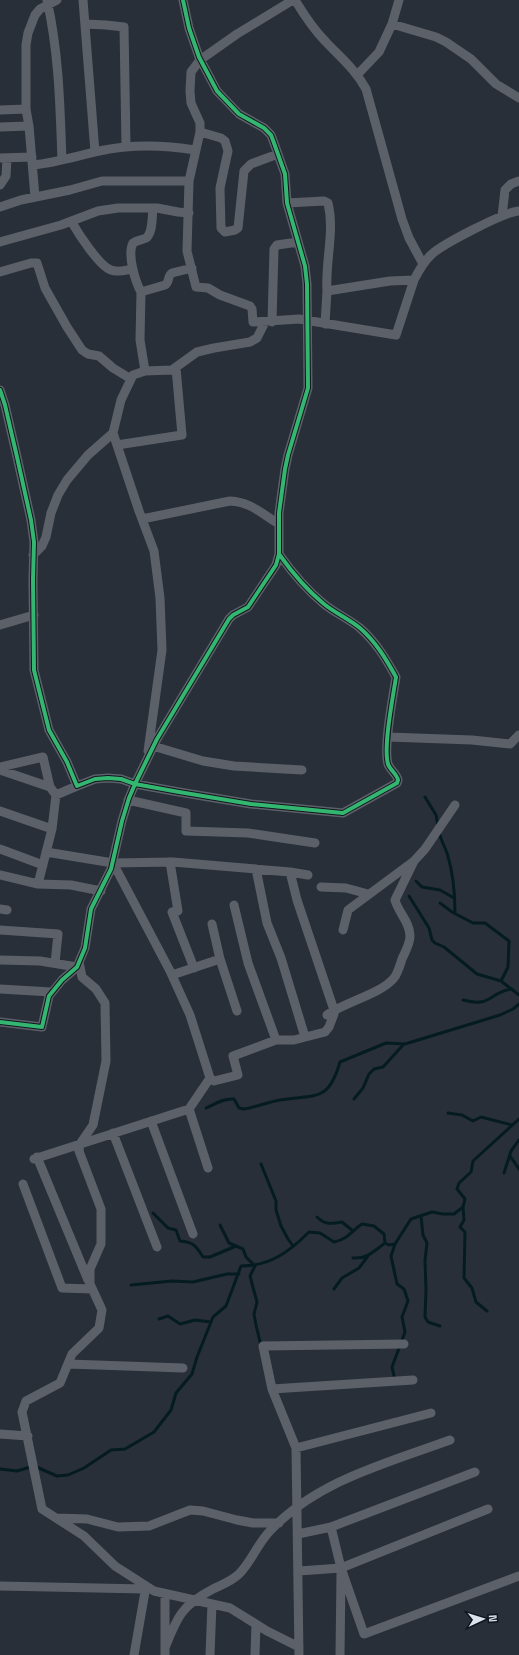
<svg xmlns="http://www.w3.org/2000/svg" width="519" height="1655" viewBox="0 0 519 1655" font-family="'Space Grotesk',sans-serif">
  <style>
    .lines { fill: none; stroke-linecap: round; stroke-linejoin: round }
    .stream { stroke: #041c21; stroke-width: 3 }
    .minor { stroke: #5c6169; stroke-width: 9 }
    .cycleway-casing { stroke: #11151d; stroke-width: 6 }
    .cycleway { stroke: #33b770; stroke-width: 4 }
  </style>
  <rect width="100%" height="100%" fill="#292f39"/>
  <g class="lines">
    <path class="stream" d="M425 797 436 815 438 826
      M439 832C441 840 444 845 447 853 453 872 455 893 455 913
      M416 881 422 887 440 890 454 898
      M409 896 429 928 432 940 435 943 444 947 477 974 501 981
      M440 903 452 912 473 923H485L509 941 508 967 501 981 519 995
      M463 1000C492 1008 489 992 512 989
      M354 1099 363 1088 369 1074 374 1069 383 1067 404 1044
      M206 1108C215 1104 224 1098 234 1099L239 1108 244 1109C256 1107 268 1102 280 1100 316 1094 328 1103 340 1062L386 1043 405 1044 500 1015 513 1009 519 1004
      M448 1113 462 1115 473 1121 481 1117 512 1125
      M510 1156 519 1169
      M261 1164 276 1201V1210L281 1226 288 1239 293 1246
      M504 1173 511 1151 519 1140
      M463 1207 464 1220 460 1227 465 1232 464 1278 472 1288 476 1302 487 1311
      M153 1213 168 1228 176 1230 180 1241C194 1242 196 1246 203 1257H210L236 1246
      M421 1216 423 1235 427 1243 425 1260 426 1290 425 1317 428 1322 440 1326
      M317 1217C325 1225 331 1224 342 1222L353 1231
      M220 1225 229 1243 243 1249 246 1257 255 1266 250 1276 257 1302 254 1314 256 1325 261 1346
      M395 1244 391 1256 397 1284 404 1289 408 1301 402 1317 405 1332 392 1367 395 1380
      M353 1258C367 1259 374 1251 385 1243
      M131 1285 172 1281 193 1282 227 1274H239
      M334 1289 342 1278 359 1268 368 1256
      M159 1319 168 1316 180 1324 195 1320 211 1322
      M0 1469 17 1471 34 1466 57 1476 68 1475 84 1468 111 1450 125 1449 154 1432 171 1410 176 1393 192 1374 197 1357 213 1317 226 1306 241 1266C270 1266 289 1252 309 1232L320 1233 334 1242C350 1238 350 1232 362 1224L374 1226 384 1234 385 1243 389 1245 395 1244 411 1219 432 1212 443 1214H454L463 1207 465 1199 457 1189 459 1183 471 1172 473 1161 519 1119"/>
    <path class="minor" d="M47 0C59 53 60 106 62 160
      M83 0 95 152
      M293 0 237 34 200 60 191 72 190 91 191 103 200 123V132L189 181 187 251 196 287 208 288 220 295 250 306 252 309 253 322 299 319 396 335 414 280
      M295 0C304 15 314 30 326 42 341 58 355 69 366 89L402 219 409 238 423 264
      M85 24 106 25 124 27 126 146
      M392 24 436 37 446 42 471 59 496 84 519 98
      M358 74 379 52 392 24 399 0
      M0 110 26 109
      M0 127 29 126
      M200 132 221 138 225 141 228 151 220 188 221 228 225 232 235 230 238 228 244 171 251 164 278 154
      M0 158 32 157
      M33 165C55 163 77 156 99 151 131 144 164 145 195 150
      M0 185 6 176 7 158
      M35 197 29 126 26 109V45L28 33 35 15 40 9 57 0
      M287 203 324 201 328 203C335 232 325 261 327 291
      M0 207 21 200 70 190 102 181H189
      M502 216 505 190 511 184 519 181
      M71 221C78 233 99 266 111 270 118 273 125 270 133 269
      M0 242 61 225 98 211 118 208H157L178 212 189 213
      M0 272 31 263H37L45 288 67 327 82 350 88 354 99 356 113 368 131 379
      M141 292C135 281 127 254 133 243 137 240 142 240 146 238 153 233 152 216 153 208
      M272 322 274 249 277 245 298 242
      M325 324 327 291 390 281 414 280C419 270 424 261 432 254 443 244 504 212 519 211
      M145 371 140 340 141 292 165 285C170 282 167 276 172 273L192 268
      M0 390 5 405 17 457 31 520 34 542 33 580 34 670 49 730 67 762 77 786 95 779 108 778 121 779 135 784 179 792 251 804 343 813 397 783 398 780C397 774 390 770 388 764 383 747 393 697 396 677 386 659 376 642 360 628 349 619 335 613 324 604 308 591 291 571 279 554
      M113 433 139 511 154 551 160 598 162 650 148 751
      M117 445 182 435 176 368
      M142 519 230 501C251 502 262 514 279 524
      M33 555 42 546 46 537 51 513 58 495 67 480 88 455 113 433 121 400 133 375 145 371 172 370 197 352 214 348 250 342 257 338 265 322
      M0 625 34 615
      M388 737 472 740 510 744 519 735
      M153 746 203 761 234 766 302 770
      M0 767 43 757 50 787 56 795 77 786
      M0 770 50 787
      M128 800 186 813V831L248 833 315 843
      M0 811 52 829
      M0 849 43 865
      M46 852 113 863 173 862 290 872 308 875
      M170 862 178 911 172 912 194 968
      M113 863 170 971 190 1015 210 1078
      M256 869 267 923 281 958 305 1037
      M290 872 297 900 334 1010
      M0 875 38 884 71 885 101 891
      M38 884 52 829 56 795
      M321 887 346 888 368 894
      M234 905 248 963 276 1040
      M0 909 7 910
      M212 924 220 959 237 1011
      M0 930 58 934 55 963
      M343 930 348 910 414 861 425 849 455 805
      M0 960 40 961 77 967
      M79 962 82 977 96 989 105 1003 106 1061 93 1125 80 1144 79 1151 101 1209V1244L90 1269V1284L102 1310 99 1328 72 1354 60 1383 26 1401 22 1412 42 1509 84 1536 115 1566 154 1591 230 1608 267 1631 299 1647
      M172 975 220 959
      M0 989 51 992
      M327 1015C345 1002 381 994 394 978 398 973 400 965 402 959 405 952 410 944 410 936 410 922 398 912 395 900L414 861
      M0 1022 42 1027 49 996 62 980 77 967 85 948 91 909 111 869 122 821 129 798 135 784 157 739 229 619 233 615 248 607 276 565 279 554V513L285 469 288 455 308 388 307 284 305 266 287 203 285 174 274 143 271 135 264 128 239 114 217 91 199 57 189 28 183 0
      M189 1109 210 1078 214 1081 238 1075 233 1056 276 1040H294L325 1032 329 1027 334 1014
      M151 1121 193 1234
      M113 1133 157 1247
      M37 1157 88 1280
      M34 1159 189 1109 208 1168
      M23 1184 62 1288 92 1289
      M68 1364 183 1368
      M272 1389 413 1380
      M0 1434 28 1436
      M296 1448 431 1413
      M57 1518 87 1519 118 1527 149 1526 190 1510 203 1511 237 1520 253 1523H279
      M331 1527 341 1568 364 1634 519 1576
      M298 1534 331 1527 475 1472
      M299 1571 341 1568 488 1509
      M0 1586 145 1589
      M165 1594V1655
      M165 1648C177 1617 182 1605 213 1589 221 1585 232 1581 239 1574 251 1562 257 1545 269 1532 316 1481 387 1463 450 1440
      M134 1655 146 1586
      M210 1655 212 1604
      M255 1655 256 1624
      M299 1655 296 1448 272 1389 263 1346 404 1344
      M340 1655 341 1574"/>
    <defs>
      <path id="cycleway" d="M0 390 5 405 17 457 31 520 34 542 33 580 34 670 49 730 67 762 77 786 95 779 108 778 121 779 135 784 179 792 251 804 343 813 397 783 398 780C397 774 390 770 388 764 383 747 393 697 396 677 386 659 376 642 360 628 349 619 335 613 324 604 308 591 291 571 279 554
        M0 1022 42 1027 49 996 62 980 77 967 85 948 91 909 111 869 122 821 129 798 135 784 157 739 229 619 233 615 248 607 276 565 279 554V513L285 469 288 455 308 388 307 284 305 266 287 203 285 174 274 143 271 135 264 128 239 114 217 91 199 57 189 28 183 0"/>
    </defs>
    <use href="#cycleway" class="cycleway-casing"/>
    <use href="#cycleway" class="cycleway"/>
  </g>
  <g transform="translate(483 1619) rotate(86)" stroke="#11151d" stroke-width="3" paint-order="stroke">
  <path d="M0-3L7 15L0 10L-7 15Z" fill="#dbe2ed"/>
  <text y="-6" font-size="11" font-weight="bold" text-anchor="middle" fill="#dbe2ed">N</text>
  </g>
</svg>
